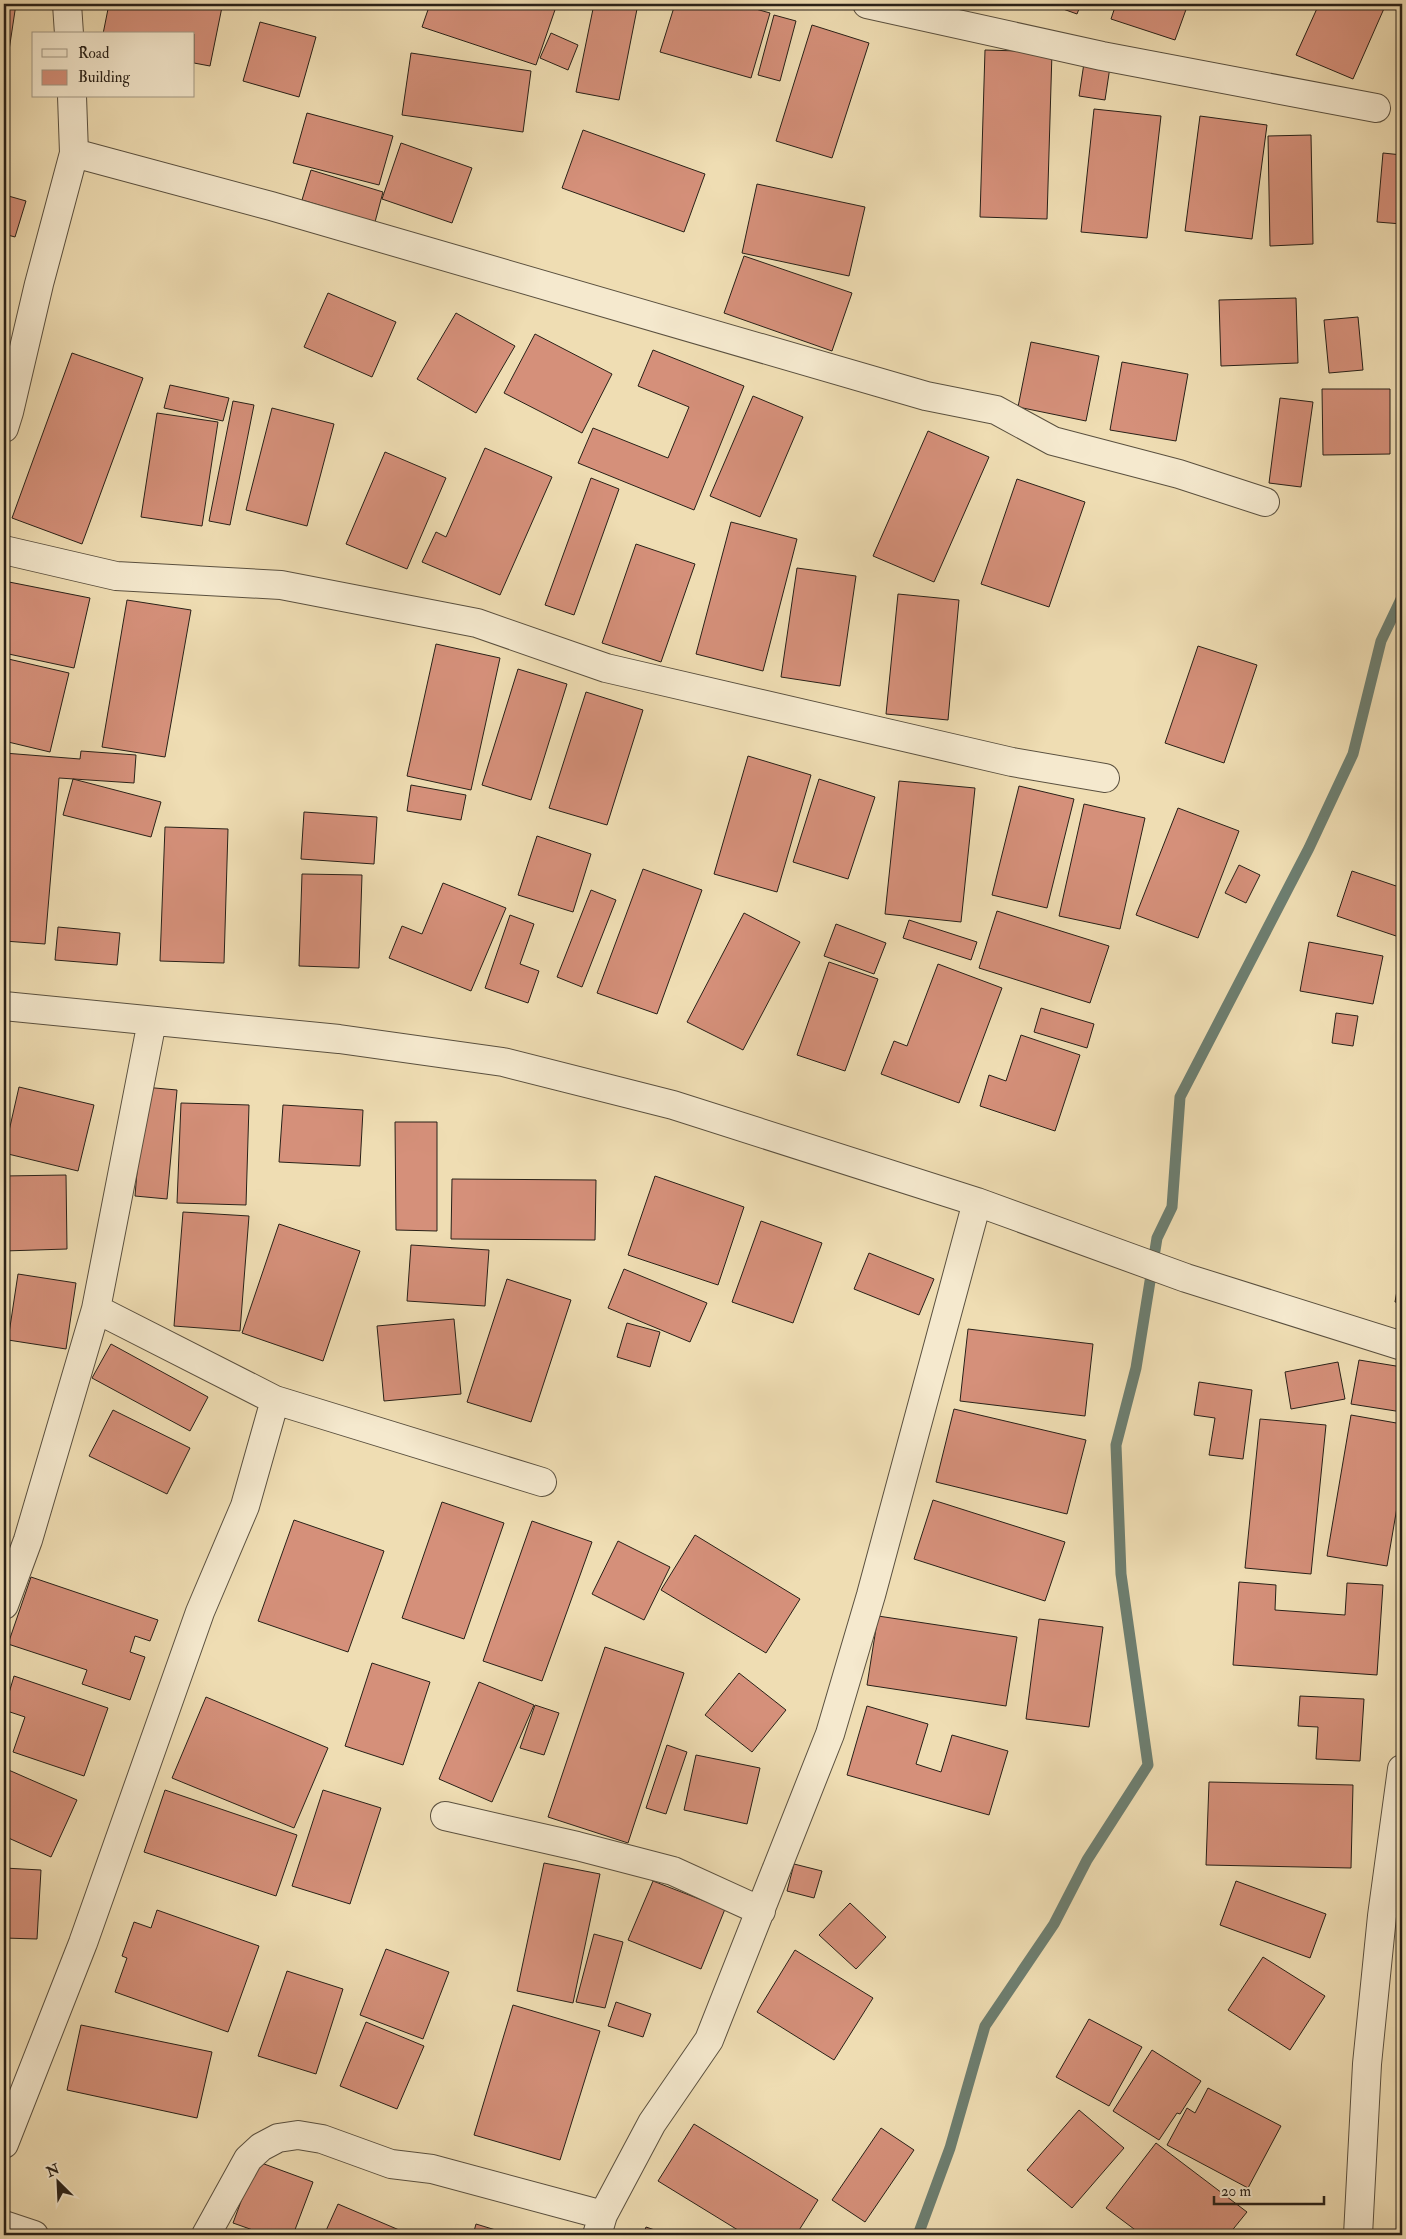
<svg xmlns="http://www.w3.org/2000/svg" width="1406" height="2239" viewBox="0 0 1406 2239" font-family="'IM FELL Double Pica',serif">
  <style>
    .lines { fill: none; stroke-linecap: round; stroke-linejoin: round }
    .stream { stroke: #6d7e70; stroke-width: 11 }
    .building { fill: #d5907a; stroke: #292118 }
    .minor-casing { stroke: #5a503f; stroke-width: 30 }
    .minor { stroke: #f5e9ce; stroke-width: 28 }
  </style>
  <rect width="100%" height="100%" fill="#efddb3"/>
  <filter id="stains"><feTurbulence type="fractalNoise" baseFrequency=".004" numOctaves="4"/><feColorMatrix values="0 0 0 0 .2 0 0 0 0 .09 0 0 0 0 .02 0 0 0 .5 -.17"/></filter>
  <radialGradient id="worn" r=".72"><stop offset=".6" stop-color="#630" stop-opacity="0"/><stop offset="1" stop-color="#630" stop-opacity=".3"/></radialGradient>
  <g class="lines">
    <path class="stream" d="M918 2235 950 2148 985 2026 1054 1924 1087 1860 1148 1765 1121 1574 1116 1445 1136 1368 1157 1238 1172 1207 1180 1097 1309 848 1353 754 1381 641 1402 597"/>
  </g>
  <path class="building" d="M4 4H16L5 77H4Z
    M109 4H204L222 7 210 66 194 63V34H103Z
    M430 4H557L536 65 422 27Z
    M594 4H638L619 100 576 92Z
    M675 4H738L770 13 751 78 660 52Z
    M1049 4H1081L1077 14Z
    M1116 4H1188L1175 40 1111 19Z
    M1319 4H1386L1353 79 1296 55Z
    M774 15 796 21 780 81 758 75Z
    M260 22 316 37 299 97 243 81Z
    M812 25 869 43 832 158 776 141Z
    M551 33 578 45 568 70 540 58Z
    M985 50 1052 52 1047 219 980 217Z
    M411 53 531 71 523 132 402 115Z
    M1084 63 1110 67 1105 100 1079 96Z
    M1094 109 1161 116 1147 238 1081 232Z
    M307 113 393 136 379 185 293 163Z
    M1200 116 1267 125 1252 239 1185 231Z
    M583 130 705 174 684 232 562 188Z
    M1311 135 1313 244 1270 246 1268 136Z
    M401 143 472 168 452 223 382 199Z
    M1383 153 1402 155V224L1377 222Z
    M311 170 383 192 375 222 302 200Z
    M757 184 865 207 849 276 742 253Z
    M5 195 26 201 15 237 4 234Z
    M744 256 852 293 832 351 724 313Z
    M328 293 396 322 372 377 304 347Z
    M1296 298 1298 363 1221 366 1219 300Z
    M456 313 515 346 476 413 417 379Z
    M1358 317 1363 370 1329 373 1324 320Z
    M535 334 612 374 582 433 504 393Z
    M1031 342 1099 356 1086 421 1018 407Z
    M653 350 744 386 694 510 578 463 593 428 668 458 689 407 638 386Z
    M72 353 143 378 82 544 12 518Z
    M1122 362 1188 374 1176 441 1110 430Z
    M170 385 229 398 223 421 164 408Z
    M1322 389H1390V454L1323 455Z
    M753 396 803 417 760 517 710 496Z
    M1280 398 1313 402 1301 487 1269 483Z
    M233 401 254 405 230 525 209 521Z
    M272 408 334 424 307 526 246 510Z
    M157 413 218 422 202 526 141 517Z
    M928 431 989 457 934 582 873 556Z
    M485 448 552 477 500 595 422 562 436 532 446 537Z
    M385 452 446 478 407 569 346 544Z
    M591 478 619 489 574 615 545 605Z
    M1017 479 1085 502 1049 607 981 584Z
    M731 522 797 539 763 671 696 654Z
    M636 544 695 564 661 662 602 643Z
    M797 568 856 576 840 686 781 677Z
    M4 581 90 598 74 668 4 653Z
    M898 594 959 600 948 720 886 714Z
    M127 600 191 610 165 757 102 747Z
    M436 644 500 658 471 790 407 776Z
    M1198 646 1257 665 1224 763 1165 743Z
    M4 658 69 673 50 752 4 741Z
    M518 669 567 684 531 800 482 785Z
    M586 692 643 710 607 825 549 808Z
    M81 751 136 755 134 783 59 778 45 944 4 941V753L80 759Z
    M748 756 811 775 777 892 714 874Z
    M73 779 161 802 151 837 63 815Z
    M819 779 875 797 848 879 793 862Z
    M899 781 975 788 961 922 885 914Z
    M411 785 466 795 461 820 407 811Z
    M1019 786 1074 799 1047 908 992 895Z
    M1084 804 1145 818 1120 929 1059 916Z
    M1178 808 1239 831 1198 938 1136 915Z
    M304 812 377 817 374 864 301 859Z
    M165 827 228 829 224 963 160 961Z
    M537 836 591 854 573 912 518 895Z
    M1239 865 1260 875 1246 903 1225 893Z
    M643 869 702 890 657 1014 597 993Z
    M1352 871 1402 888V938L1337 916Z
    M302 874 362 875 359 968 299 966Z
    M443 883 506 908 471 991 389 958 402 926 422 934Z
    M591 890 616 900 582 987 557 977Z
    M997 911 1109 946 1090 1003 979 968Z
    M744 913 800 942 743 1050 687 1022Z
    M510 915 534 924 520 964 539 971 528 1003 485 988Z
    M909 920 977 942 971 960 903 938Z
    M836 924 886 943 874 974 824 956Z
    M58 927 120 933 117 965 55 960Z
    M1309 942 1383 956 1373 1004 1300 991Z
    M829 962 878 979 845 1071 797 1055Z
    M938 964 1002 988 959 1103 881 1074 894 1041 907 1046Z
    M1041 1008 1094 1024 1087 1048 1034 1032Z
    M1336 1013 1358 1016 1353 1046 1332 1043Z
    M1021 1035 1080 1055 1055 1131 980 1106 989 1075 1006 1081Z
    M19 1087 94 1105 78 1171 4 1153Z
    M144 1087 177 1090 167 1199 135 1196Z
    M181 1103 249 1105 246 1205 177 1203Z
    M283 1105 363 1110 360 1166 279 1162Z
    M395 1122H437V1231L396 1230Z
    M66 1175 67 1249 4 1251V1176Z
    M655 1176 744 1207 718 1285 628 1255Z
    M452 1179 596 1180 595 1240 451 1239Z
    M183 1212 249 1216 240 1331 174 1326Z
    M761 1221 822 1243 793 1323 732 1302Z
    M279 1224 360 1251 323 1361 242 1333Z
    M411 1245 489 1250 485 1306 407 1301Z
    M869 1253 934 1279 919 1315 854 1289Z
    M1402 1262V1303L1395 1302Z
    M624 1269 707 1303 690 1342 608 1308Z
    M18 1274 76 1283 66 1349 8 1340Z
    M507 1279 571 1300 531 1422 467 1402Z
    M454 1319 461 1394 384 1401 377 1326Z
    M627 1323 660 1332 650 1367 617 1357Z
    M968 1329 1093 1344 1085 1416 960 1401Z
    M111 1344 208 1397 190 1431 92 1378Z
    M1359 1360 1402 1367V1412L1351 1404Z
    M1338 1362 1345 1399 1291 1409 1285 1372Z
    M1199 1382 1252 1390 1243 1459 1209 1455 1215 1418 1194 1415Z
    M954 1409 1086 1440 1067 1514 936 1482Z
    M113 1410 190 1448 167 1494 89 1456Z
    M1351 1415 1402 1424V1478L1387 1566 1327 1556Z
    M1260 1419 1326 1425 1311 1574 1245 1568Z
    M4 1467 9 1468 4 1493Z
    M933 1500 1065 1542 1045 1601 914 1559Z
    M442 1502 504 1523 464 1639 402 1618Z
    M294 1520 384 1551 348 1652 258 1621Z
    M532 1521 592 1542 542 1681 483 1661Z
    M695 1535 800 1599 766 1653 661 1590Z
    M618 1541 670 1567 644 1620 592 1594Z
    M31 1577 158 1620 150 1641 135 1636 130 1652 145 1657 130 1700 82 1684 87 1670 8 1644Z
    M1239 1582 1276 1585 1275 1610 1345 1615 1347 1583 1383 1585 1377 1675 1233 1665Z
    M878 1616 1017 1637 1006 1706 867 1685Z
    M1039 1619 1103 1627 1089 1727 1026 1719Z
    M605 1647 684 1673 628 1843 548 1817Z
    M372 1663 430 1682 403 1765 345 1746Z
    M739 1673 786 1710 752 1752 705 1715Z
    M14 1676 108 1708 84 1776 13 1752 25 1717 4 1710Z
    M479 1682 534 1705 492 1802 439 1779Z
    M1300 1696 1364 1699 1360 1761 1316 1759 1318 1727 1298 1726Z
    M206 1697 328 1748 294 1828 172 1778Z
    M535 1705 559 1713 544 1755 520 1748Z
    M867 1706 928 1724 916 1764 941 1772 952 1735 1008 1751 989 1815 847 1775Z
    M667 1745 687 1752 666 1814 646 1808Z
    M696 1755 760 1768 747 1824 684 1810Z
    M4 1768 77 1800 51 1857 4 1836Z
    M1209 1782 1353 1785 1351 1868 1206 1865Z
    M165 1790 297 1835 276 1896 144 1852Z
    M323 1790 381 1808 350 1904 292 1886Z
    M544 1863 600 1874 573 2003 517 1991Z
    M794 1864 822 1871 814 1898 787 1891Z
    M4 1868 41 1870 37 1939 4 1938Z
    M653 1881 725 1909 701 1969 628 1940Z
    M1236 1881 1326 1914 1310 1958 1220 1925Z
    M850 1903 886 1937 856 1969 819 1935Z
    M157 1910 259 1946 228 2032 115 1992 127 1958 122 1956 134 1922 151 1928Z
    M594 1934 623 1942 605 2008 576 2002Z
    M386 1949 449 1972 423 2039 360 2015Z
    M795 1950 873 1998 834 2060 757 2012Z
    M1263 1957 1325 1996 1290 2050 1228 2010Z
    M287 1971 343 1989 316 2074 258 2056Z
    M616 2002 651 2014 643 2037 608 2026Z
    M513 2005 600 2031 560 2160 474 2135Z
    M1089 2019 1142 2047 1109 2106 1056 2077Z
    M366 2022 424 2046 397 2109 340 2086Z
    M81 2025 212 2052 197 2118 67 2090Z
    M1152 2050 1201 2081 1180 2114 1177 2113 1159 2140 1113 2111Z
    M1208 2088 1281 2126 1248 2188 1167 2145 1187 2108 1195 2113Z
    M1079 2110 1124 2148 1072 2208 1027 2170Z
    M694 2124 818 2200 796 2235H746L658 2181Z
    M881 2128 914 2150 865 2222 832 2200Z
    M1156 2143 1247 2212 1230 2233 1233 2235H1142L1106 2208Z
    M256 2161 313 2182 293 2235H267L233 2223Z
    M338 2204 411 2235H324Z
    M476 2224 512 2235H473Z
    M646 2227 669 2235H643Z"/>
  <g class="lines">
    <defs>
      <path id="minor" d="M67 4 69 34
        M867 4 1102 56 1376 108
        M74 153 271 206 926 396 996 410 1053 441 1179 474 1265 502
        M4 428 9 412 39 284 74 153 72 96
        M4 550 116 576 281 585 477 623 606 668 1012 762 1105 778
        M4 1006 339 1039 503 1062 673 1105 977 1202 1186 1278 1402 1346
        M96 1309 275 1400 542 1482
        M4 1605 28 1540 96 1309 152 1021
        M445 1816 577 1846 673 1871 761 1911
        M4 2144 83 1943 200 1612 245 1506 275 1400
        M4 2225 34 2235
        M206 2235 248 2159 261 2147 278 2138 298 2135 322 2139 391 2164 432 2169 603 2215
        M597 2235 603 2215 652 2123 709 2040 830 1734 871 1595 977 1202
        M1358 2235 1367 2064 1382 1916 1402 1769"/>
    </defs>
    <use href="#minor" class="minor-casing"/>
    <use href="#minor" class="minor"/>
  </g>
  <rect width="1406" height="2239" fill="none" stroke="#efddb3" stroke-width="20"/>
  <rect x="5" y="5" width="1396" height="2229" fill="none" stroke="#292118" stroke-width="2.5"/>
  <rect x="10" y="10" width="1386" height="2219" fill="none" stroke="#292118"/>
  <rect x="32" y="32" width="162" height="65" fill="#f5e9ce" stroke="#a39985"/>
  <rect x="42" y="49" width="25" height="8" fill="#f5e9ce" stroke="#a39985"/>
  <text x="78" y="58" font-size="15" fill="#292118">Road</text>
  <rect x="42" y="70" width="25" height="15" fill="#d5907a" stroke="#a39985"/>
  <text x="78" y="82" font-size="15" fill="#292118">Building</text>
  <g transform="translate(58 2182) rotate(336)" stroke="#f5e9ce" stroke-width="4" paint-order="stroke">
  <path d="M0-4L9 19L0 12L-9 19Z" fill="#292118"/>
  <text y="-8" font-size="14" font-weight="bold" text-anchor="middle" fill="#292118">N</text>
  </g>
  <path d="M1214 2196v8h110v-8" fill="none" stroke="#292118" stroke-width="2.5"/>
  <text x="1221" y="2196" font-size="15" fill="#292118" stroke="#f5e9ce" stroke-width="4" paint-order="stroke">20 m</text>
  <rect width="100%" height="100%" filter="url(#stains)"/>
  <rect width="100%" height="100%" fill="url(#worn)"/>
</svg>
